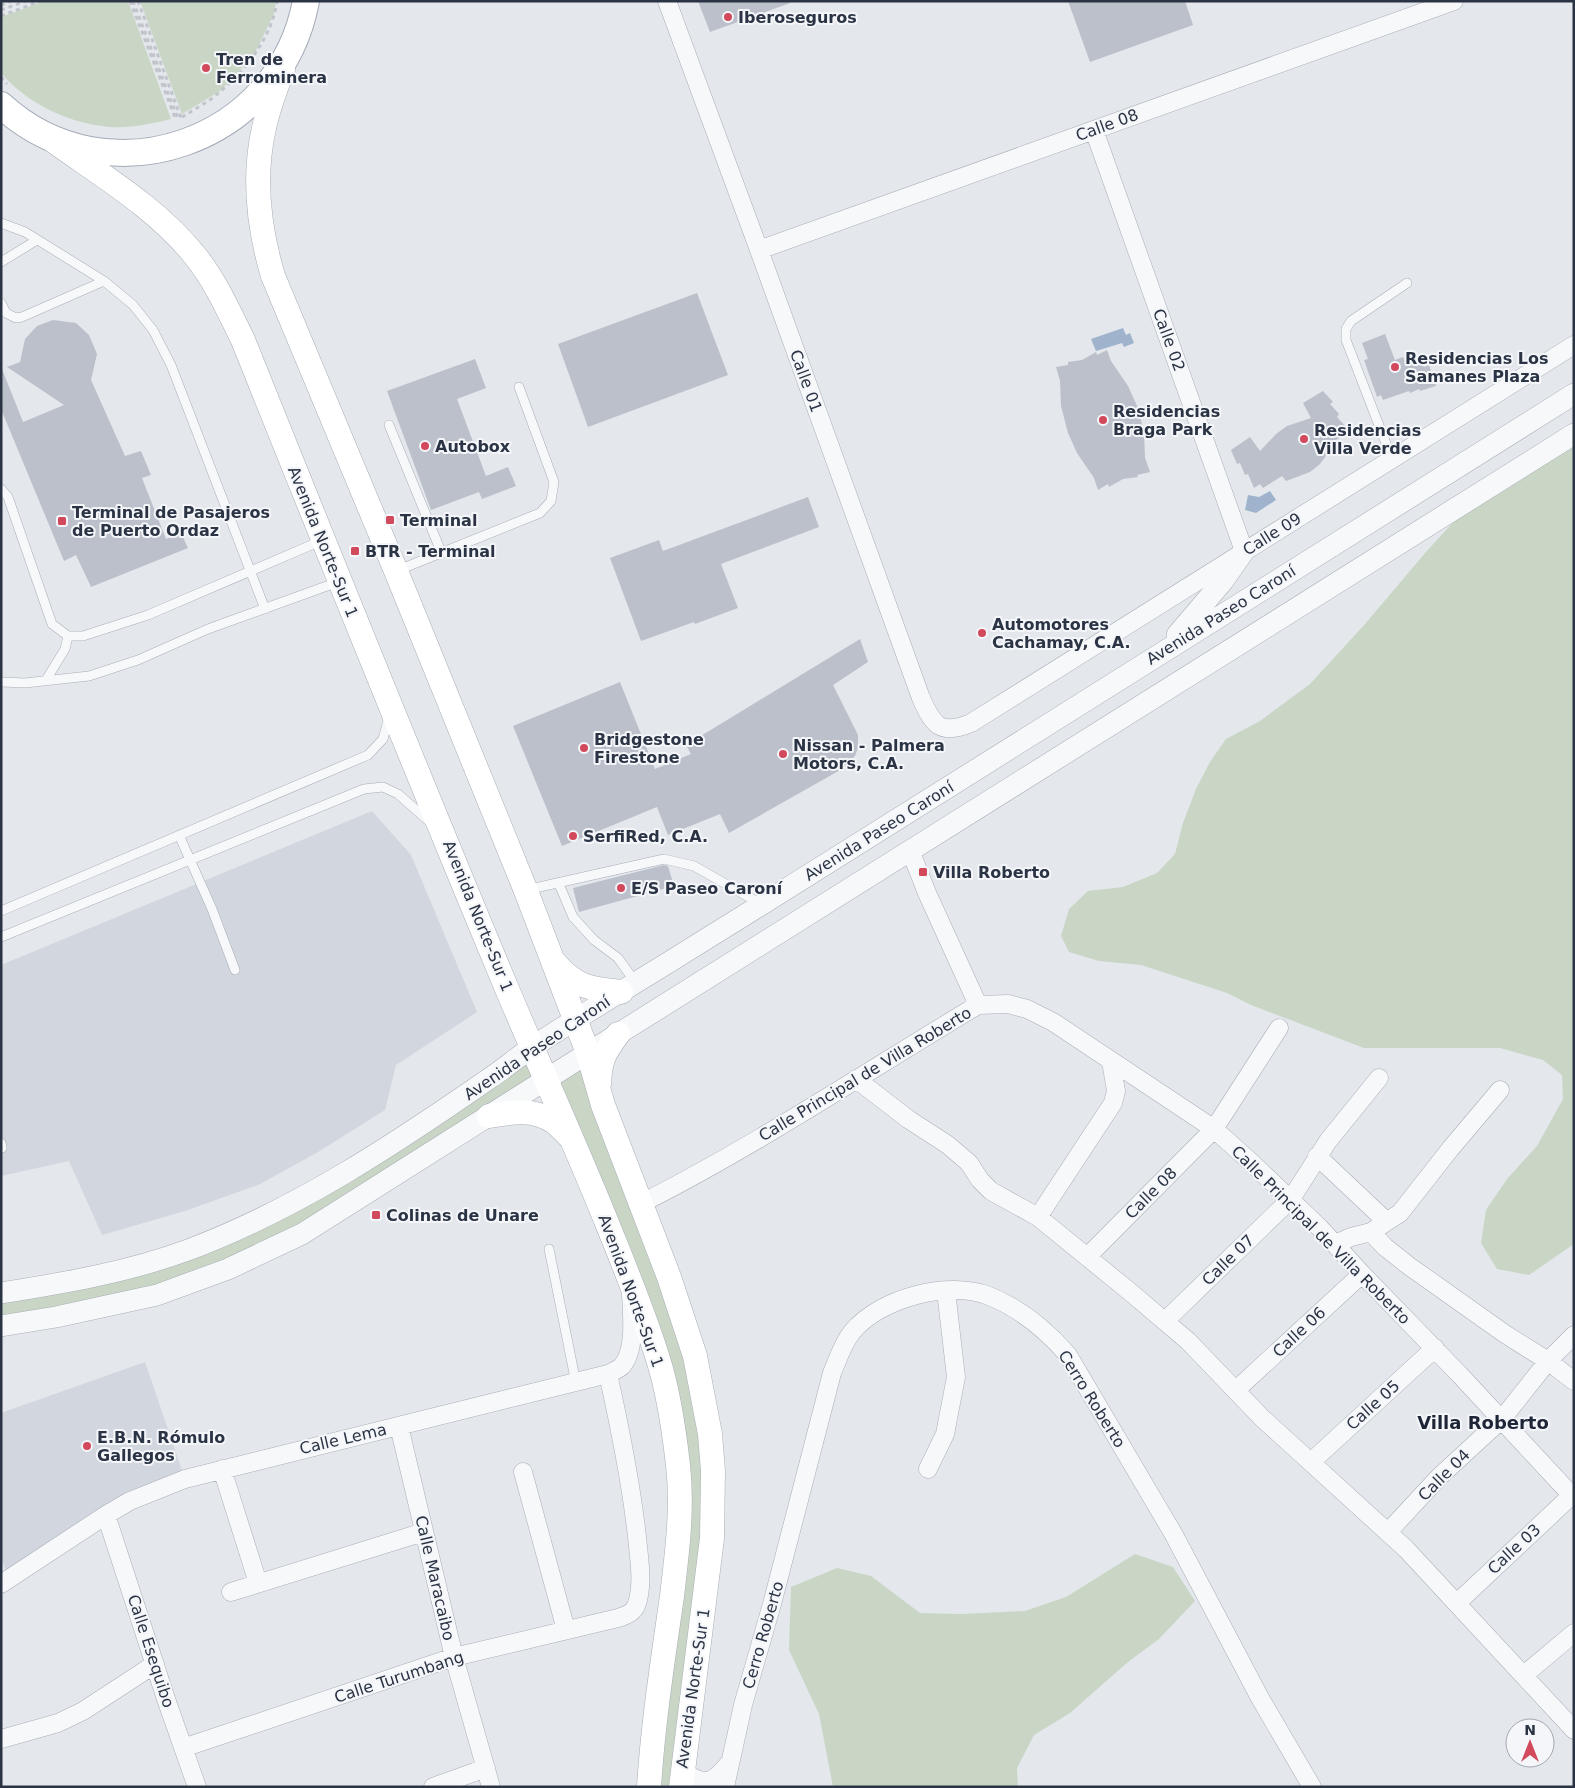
<svg xmlns="http://www.w3.org/2000/svg" width="1575" height="1788" viewBox="0 0 1575 1788" font-family="'DejaVu Sans',sans-serif">
  <style>
    .built { fill: #d2d6de }
    .green { fill: #c9d6c5 }
    .water { fill: #9fb4cc }
    .building { fill: #bbc0ca }
    .lines { fill: none; stroke-linecap: round; stroke-linejoin: round }
    .service-casing { stroke: #a9aeb7; stroke-width: 10 }
    .minor-casing { stroke: #a9aeb7; stroke-width: 19 }
    .tertiary-casing { stroke: #a9aeb7; stroke-width: 22 }
    .secondary-casing { stroke: #a9aeb7; stroke-width: 25 }
    .primary-casing { stroke: #a3abb8; stroke-width: 28 }
    .path { stroke: #c2c5cb; stroke-width: 3; stroke-dasharray: 4 4; stroke-linecap: butt }
    .service { stroke: #f7f8fa; stroke-width: 9 }
    .minor { stroke: #f7f8fa; stroke-width: 18 }
    .tertiary { stroke: #f7f8fa; stroke-width: 21 }
    .secondary { stroke: #fff; stroke-width: 24 }
    .primary { stroke: #fff; stroke-width: 26 }
    .poi-dot { fill: #d1495b; stroke: #f4f6f9; stroke-width: 2 }
    .labels { text-anchor: middle; dominant-baseline: central; stroke-width: 4; stroke-linejoin: round; paint-order: stroke }
    .poi-label { font-size: 16px; font-weight: bold; fill: #2b3445; stroke: #f4f6f9; text-anchor: start }
    .street-label { font-size: 16px; fill: #2b3445; stroke: #f4f6f9 }
    .neighbourhood-label { font-size: 18px; font-weight: bold; fill: #1d2536; stroke: #f4f6f9 }
  </style>
  <rect width="100%" height="100%" fill="#e4e7ec"/>
  <path class="built" d="M372 811 411 855 477 1012 396 1065 385 1110 318 1152 260 1184 185 1211 102 1235 69 1161 1 1176V965Z
    M145 1362 185 1479 9 1579 1 1557V1413Z"/>
  <path class="green" d="M44 1H128L171 119C151 124 123 130 102 126 64 121 26 102 1 73V17Z
    M140 1H276L274 14 254 55 220 91 182 114Z
    M1574 435V1244L1529 1275 1497 1269 1481 1243 1486 1210 1507 1179 1537 1146 1563 1099 1562 1075 1543 1060 1500 1048H1364L1251 1005 1227 993 1141 965 1099 961 1069 952 1061 936 1069 909 1088 891 1123 887 1157 873 1175 854 1183 823 1196 789 1210 762 1226 739 1260 721 1310 684 1365 624 1426 552 1480 493Z
    M533 1047 547 1079 588 1053 710 1434 681 1787H649L674 1435 547 1079 228 1269 1 1326V1293L228 1234Z
    M1135 1554 1173 1567 1195 1601 1159 1639 1128 1662 1070 1713 1034 1735 1017 1768 1018 1787H833L819 1714 789 1650 791 1587 837 1568 871 1576 920 1613 961 1614 1025 1611 1066 1597Z"/>
  <path class="water" d="M1123 328 1126 335 1130 333 1134 343 1124 347 1122 343 1096 351 1091 339Z
    M1270 491 1276 500 1256 513 1245 510 1248 495 1259 497Z"/>
  <path class="building" d="M698 1H790V3L710 32Z
    M1068 1H1185L1193 25 1090 62Z
    M697 293 728 375 588 427 558 344Z
    M53 320 76 323 89 335 97 354 91 380 125 456 141 451 151 475 142 478 166 539 181 533 188 548 91 587 76 555 64 561 1 409 2 369 23 422 64 405 7 367 20 362 25 339 37 326Z
    M1385 334 1395 360 1403 357 1407 366 1422 361 1424 367 1429 365 1436 386 1420 391 1419 389 1410 393 1409 391 1383 400 1381 395 1377 397 1364 360 1368 359 1362 343Z
    M1107 350 1111 361 1128 386 1138 408 1144 433 1145 458 1150 472 1137 475 1138 477 1123 479 1109 487 1108 484 1098 490 1094 478 1077 453 1068 433 1061 406 1060 381 1056 367 1068 365V362L1082 360 1096 352 1097 355Z
    M475 359 486 388 457 399 486 476 508 467 516 486 482 499 479 492 431 510 387 391Z
    M1323 391 1333 402 1330 404 1339 414 1337 417 1347 428 1341 432 1343 436 1324 447 1328 453 1320 464 1310 472 1286 481 1282 476 1263 488 1260 484 1254 488 1248 474 1245 475 1240 463 1237 464 1231 450 1250 437 1260 451 1276 434 1287 426 1311 418 1303 403Z
    M808 497 819 527 721 564 738 608 695 624 694 622 641 641 610 558 659 540 663 551Z
    M860 639 868 662 833 685 858 735V748L855 756 842 769 729 833 720 814 668 835 657 807 562 846 513 726 620 682 655 769 691 754 686 745Z
    M664 865 668 866 674 886 579 912 573 888Z"/>
  <g class="lines">
    <defs>
      <path id="service" d="M1 223 25 232 104 281 133 305 153 330 171 365 265 609
        M1 262 37 240
        M1 303 6 313 16 318 22 317 104 281
        M389 425 442 554
        M1392 459 1346 340V329L1351 321 1407 283
        M1 489 8 497 52 624 68 636H83L148 615 323 540
        M396 571 540 513 551 501 554 482 519 387
        M46 680 65 649 68 636
        M1 682 25 683 89 676 138 660 208 629 338 582
        M179 835 212 909 235 970
        M559 884 573 917 594 940 618 958 636 983
        M526 890 664 859 694 866 761 904
        M1 911 368 755 383 739 389 717
        M1 937 364 789 383 787 398 794 430 822
        M1 1143 2 1148
        M549 1249 576 1383"/>
      <path id="minor" d="M667 1 759 250 921 698C933 725 940 736 971 723L1574 345
        M1094 130 1244 551
        M759 250 1454 1
        M910 850 927 893 978 1005
        M856 1079 908 1119 948 1145 969 1163 980 1180 991 1191 1038 1217 1129 1291 1188 1341 1262 1418 1406 1549 1574 1730
        M1317 1156 1386 1221
        M640 1204C757 1145 866 1072 978 1005L1008 1004 1027 1009 1053 1022 1214 1129 1252 1163 1320 1228 1362 1274 1460 1375 1574 1498
        M1038 1217 1113 1103 1116 1091 1111 1061
        M1371 1232 1385 1247 1409 1266 1505 1334 1548 1361 1574 1381
        M1335 1244 1351 1237 1371 1232 1400 1213 1451 1148 1500 1090
        M1087 1257 1214 1129 1279 1028
        M1165 1321 1291 1199 1328 1141 1379 1078
        M1236 1390 1362 1274
        M399 1426 454 1657 491 1787
        M1311 1462 1435 1348
        M222 1469 258 1583
        M928 1469 945 1434 956 1377 946 1291
        M523 1472 566 1630
        M106 1515 166 1699 197 1787
        M1388 1532 1439 1477 1502 1419 1548 1361 1574 1335
        M1 1584 106 1515 130 1501 185 1479 608 1374C612 1372 619 1369 622 1366 636 1350 632 1315 631 1295
        M231 1592 424 1532
        M1457 1603 1571 1496
        M1524 1675 1574 1633
        M1 1739 58 1723 83 1711 155 1664
        M183 1748 454 1657 618 1618C625 1616 633 1613 636 1606 644 1586 639 1558 637 1537 631 1482 620 1428 608 1374
        M682 1771C706 1787 712 1784 730 1762
        M433 1787 486 1768
        M725 1787 743 1705 772 1604 832 1373C838 1359 843 1343 852 1332 880 1298 948 1280 989 1296 1020 1308 1046 1330 1068 1355L1174 1535 1260 1698 1312 1787"/>
      <path id="tertiary" d="M1177 635 1223 581 1244 551
        M1 1293C64 1283 128 1272 188 1250 297 1209 395 1144 490 1078 505 1068 519 1056 534 1046 582 1014 633 985 682 954 980 769 1276 581 1574 394
        M1 1326 56 1317 157 1295 228 1269 302 1234 618 1034 1574 434"/>
      <path id="secondary" d="M283 69C276 88 268 108 264 128 253 176 259 229 273 276L396 571 526 891 588 1053 603 1105 669 1277 695 1356 710 1434 713 1471 712 1538 681 1787
        M55 142C104 177 158 209 196 257 216 282 229 312 243 340 330 557 417 774 507 989 540 1067 575 1144 607 1223 625 1268 644 1313 658 1359 669 1393 674 1430 678 1465 683 1509 677 1553 672 1596 663 1659 653 1723 649 1787
        M556 964C576 988 592 989 621 992
        M599 1084C600 1060 604 1053 618 1034
        M489 1116C511 1112 534 1108 554 1122 560 1126 565 1133 571 1138"/>
      <path id="primary" d="M1 105C108 203 280 142 306 1"/>
    </defs>
    <use href="#service" class="service-casing"/>
    <use href="#minor" class="minor-casing"/>
    <use href="#tertiary" class="tertiary-casing"/>
    <use href="#secondary" class="secondary-casing"/>
    <use href="#primary" class="primary-casing"/>
    <path class="path" d="M130 1 176 120
      M133 1 178 119
      M138 1 181 118
      M1 5 11 1
      M1 10 26 1
      M1 16 40 1
      M1 77 7 84
      M182 117C195 109 210 101 221 91 247 68 272 37 277 1"/>
    <use href="#service" class="service"/>
    <use href="#minor" class="minor"/>
    <use href="#tertiary" class="tertiary"/>
    <use href="#secondary" class="secondary"/>
    <use href="#primary" class="primary"/>
  </g>
  <g class="poi-dot">
    <circle cx="728" cy="17" r="5"/>
    <circle cx="206" cy="68" r="5"/>
    <circle cx="1395" cy="367" r="5"/>
    <circle cx="1103" cy="420" r="5"/>
    <circle cx="1304" cy="439" r="5"/>
    <circle cx="425" cy="446" r="5"/>
    <rect x="385" y="515" width="10" height="10" rx="2.5"/>
    <rect x="57" y="516" width="10" height="10" rx="2.5"/>
    <rect x="350" y="546" width="10" height="10" rx="2.5"/>
    <circle cx="982" cy="633" r="5"/>
    <circle cx="584" cy="748" r="5"/>
    <circle cx="783" cy="754" r="5"/>
    <circle cx="573" cy="836" r="5"/>
    <rect x="918" y="867" width="10" height="10" rx="2.5"/>
    <circle cx="621" cy="888" r="5"/>
    <rect x="371" y="1210" width="10" height="10" rx="2.5"/>
    <circle cx="87" cy="1446" r="5"/>
  </g>
  <g class="labels">
    <g class="poi-label">
      <text x="738" y="17">Iberoseguros</text>
      <text x="216" y="59">Tren de<tspan x="216" dy="18">Ferrominera</tspan></text>
      <text x="1405" y="358">Residencias Los<tspan x="1405" dy="18">Samanes Plaza</tspan></text>
      <text x="1113" y="411">Residencias<tspan x="1113" dy="18">Braga Park</tspan></text>
      <text x="1314" y="430">Residencias<tspan x="1314" dy="18">Villa Verde</tspan></text>
      <text x="435" y="446">Autobox</text>
      <text x="72" y="512">Terminal de Pasajeros<tspan x="72" dy="18">de Puerto Ordaz</tspan></text>
      <text x="400" y="520">Terminal</text>
      <text x="365" y="551">BTR - Terminal</text>
      <text x="992" y="624">Automotores<tspan x="992" dy="18">Cachamay, C.A.</tspan></text>
      <text x="594" y="739">Bridgestone<tspan x="594" dy="18">Firestone</tspan></text>
      <text x="793" y="745">Nissan - Palmera<tspan x="793" dy="18">Motors, C.A.</tspan></text>
      <text x="583" y="836">SerfiRed, C.A.</text>
      <text x="933" y="872">Villa Roberto</text>
      <text x="631" y="888">E/S Paseo Caroní</text>
      <text x="386" y="1215">Colinas de Unare</text>
      <text x="97" y="1437">E.B.N. Rómulo<tspan x="97" dy="18">Gallegos</tspan></text>
    </g>
    <g class="street-label">
      <text transform="translate(1107 125) rotate(-20)">Calle 08</text>
      <text transform="translate(1169 340) rotate(70)">Calle 02</text>
      <text transform="translate(806 381) rotate(70)">Calle 01</text>
      <text transform="translate(1272 534) rotate(-32)">Calle 09</text>
      <text transform="translate(323 542) rotate(68)">Avenida Norte-Sur 1</text>
      <text transform="translate(1221 615) rotate(-32)">Avenida Paseo Caroní</text>
      <text transform="translate(879 831) rotate(-32)">Avenida Paseo Caroní</text>
      <text transform="translate(478 916) rotate(68)">Avenida Norte-Sur 1</text>
      <text transform="translate(537 1048) rotate(-34)">Avenida Paseo Caroní</text>
      <text transform="translate(865 1074) rotate(-31)">Calle Principal de Villa Roberto</text>
      <text transform="translate(1151 1193) rotate(-45)">Calle 08</text>
      <text transform="translate(1321 1235) rotate(45)">Calle Principal de Villa Roberto</text>
      <text transform="translate(1228 1260) rotate(-44)">Calle 07</text>
      <text transform="translate(631 1291) rotate(70)">Avenida Norte-Sur 1</text>
      <text transform="translate(1299 1332) rotate(-43)">Calle 06</text>
      <text transform="translate(1092 1399) rotate(58)">Cerro Roberto</text>
      <text transform="translate(1373 1405) rotate(-42)">Calle 05</text>
      <text transform="translate(343 1439) rotate(-13)">Calle Lema</text>
      <text transform="translate(1444 1475) rotate(-45)">Calle 04</text>
      <text transform="translate(1514 1549) rotate(-43)">Calle 03</text>
      <text transform="translate(435 1578) rotate(77)">Calle Maracaibo</text>
      <text transform="translate(763 1635) rotate(-74)">Cerro Roberto</text>
      <text transform="translate(151 1651) rotate(72)">Calle Esequibo</text>
      <text transform="translate(399 1677) rotate(-18)">Calle Turumbang</text>
      <text transform="translate(693 1688) rotate(-82)">Avenida Norte-Sur 1</text>
    </g>
    <g class="neighbourhood-label">
      <text x="1483" y="1422">Villa Roberto</text>
    </g>
  </g>
  <rect width="1575" height="1788" fill="none" stroke="#2b3445" stroke-width="5"/>
  <g transform="translate(1530 1743)"><circle r="24" fill="#f4f6f9" stroke="#a4a8b1"/>
  <path d="M0-4L9 19L0 12L-9 19Z" fill="#d1495b"/>
  <text y="-8" font-size="14" font-weight="bold" text-anchor="middle" fill="#2b3445">N</text>
  </g>
</svg>
